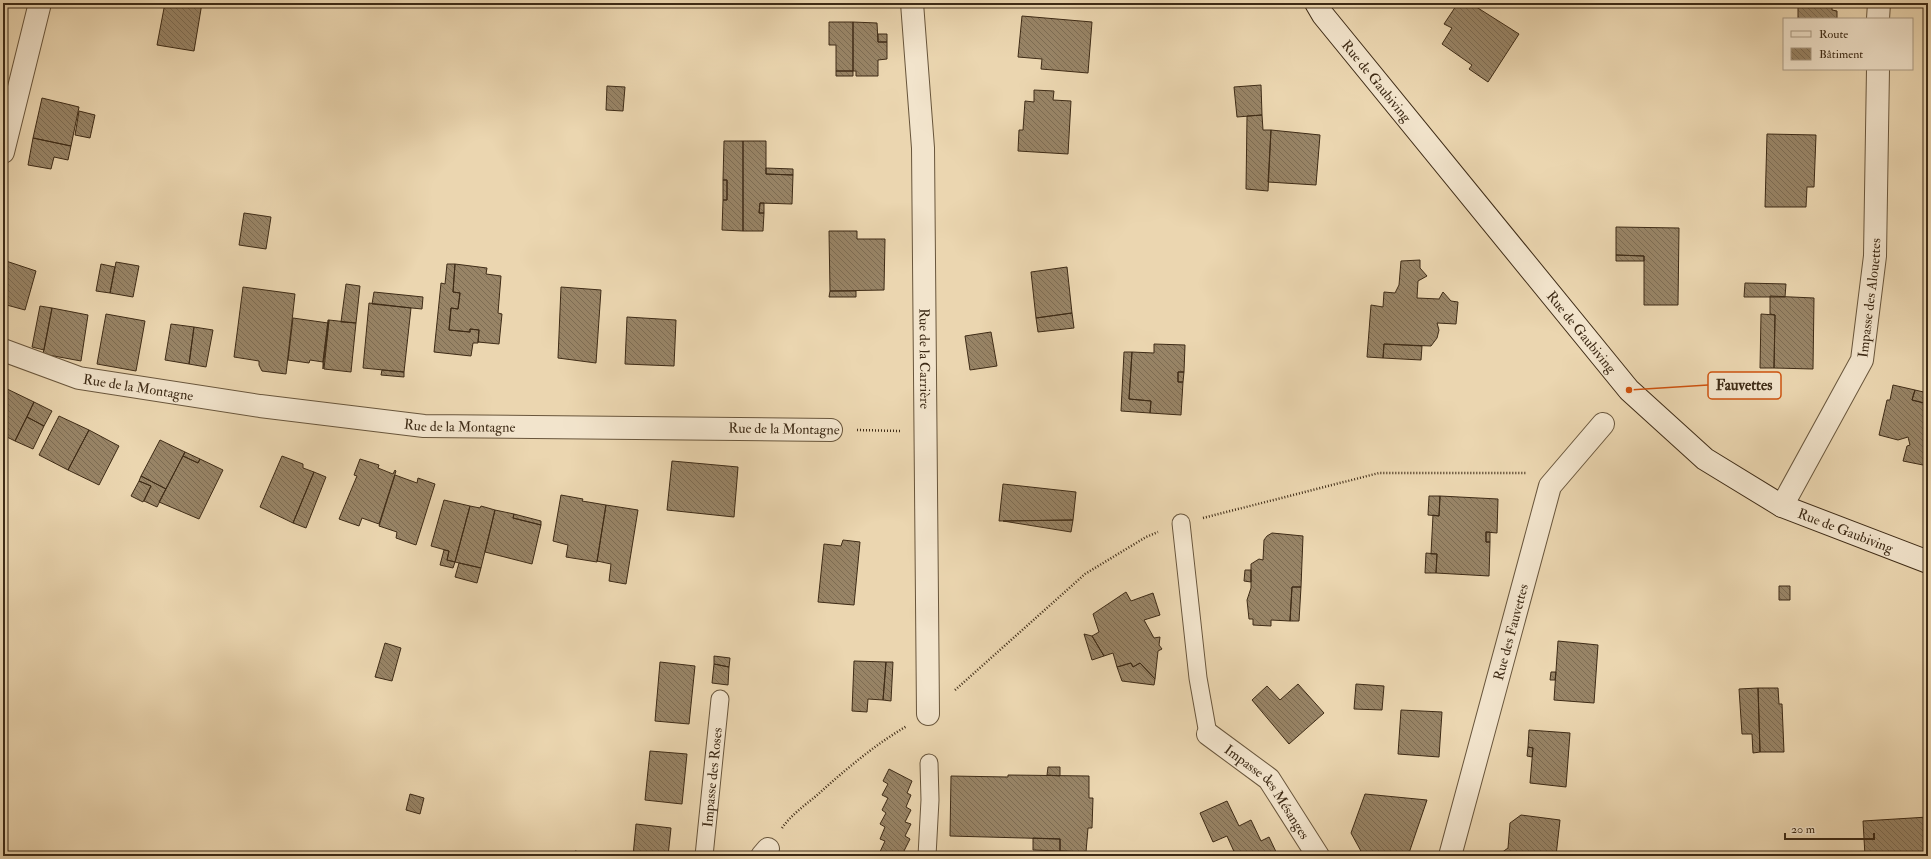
<svg xmlns="http://www.w3.org/2000/svg" width="1931" height="859" viewBox="0 0 1931 859" font-family="'IM FELL Double Pica',serif">
  <style>
    .building { fill: url(#building-back-hatch); stroke: #3e2b16 }
    .lines { fill: none; stroke-linecap: round; stroke-linejoin: round }
    .service-casing { stroke: #69563c; stroke-width: 19 }
    .minor-casing { stroke: #69563c; stroke-width: 24 }
    .secondary-casing { stroke: #3e2b16; stroke-width: 24 }
    .path { stroke: #3e2b16; stroke-width: 2.5; stroke-dasharray: 1 2; stroke-linecap: butt }
    .service { stroke: #f2e4cc; stroke-width: 17 }
    .minor { stroke: #f2e4cc; stroke-width: 22 }
    .secondary { stroke: #f2e4cc; stroke-width: 22 }
    .labels { text-anchor: middle; dominant-baseline: central; stroke-width: 3.5; stroke-linejoin: round; paint-order: stroke }
    .street-label { font-size: 14px; fill: #3e2b16; stroke: #f2e4cc }
    .leader { fill: none; stroke: #ce520e; stroke-width: 1.5 }
    .callout-dot { fill: #ce520e; stroke: #f2e4cc; stroke-width: 1.5 }
    .callout { fill: #f2e4cc; stroke: #ce520e; stroke-width: 1.5 }
    .callout-label { font-size: 15px; text-anchor: middle; font-weight: bold; fill: #3e2b16 }
  </style>
  <defs>
    <pattern id="building-back-hatch" width="6" height="6" patternUnits="userSpaceOnUse"><rect width="6" height="6" fill="#988466"/><path d="M-1 5l2 2M0 0l6 6M5-1l2 2" fill="none" stroke="#7d6c53"/></pattern>
  </defs>
  <rect width="100%" height="100%" fill="#ebd6b0"/>
  <filter id="stains"><feTurbulence type="fractalNoise" baseFrequency=".005" numOctaves="4"/><feColorMatrix values="0 0 0 0 .2 0 0 0 0 .09 0 0 0 0 .02 0 0 0 .5 -.17"/></filter>
  <radialGradient id="worn" r=".72"><stop offset=".6" stop-color="#630" stop-opacity="0"/><stop offset="1" stop-color="#630" stop-opacity=".3"/></radialGradient>
  <path class="building" d="M165 3H202L194 51 157 45Z
    M1458 3H1470L1519 34 1488 82 1469 69 1472 65 1442 44 1452 28 1444 24Z
    M1798 3H1832V10L1837 11V19H1798Z
    M1022 16 1092 22 1088 73 1041 69 1042 59 1018 57Z
    M829 22H853V71H836V45H829Z
    M853 22 877 23 878 42H887V59L878 60V76H856V71H853Z
    M878 34H887V42H878Z
    M836 71H853V76H836Z
    M1261 85 1262 115 1237 117 1234 87Z
    M607 86 625 87 623 111 606 110Z
    M1034 90 1054 91 1053 100 1071 101 1068 154 1018 151 1019 130H1023L1025 101 1034 102Z
    M42 98 79 107 71 146 33 138Z
    M79 111 95 115 90 138 75 135Z
    M1262 115 1263 130H1271L1268 191 1246 189 1247 116Z
    M1271 130 1320 135 1316 185 1268 182Z
    M1767 134 1816 135 1814 187H1807L1806 207H1765Z
    M33 138 71 146 68 160 54 157 51 169 28 165Z
    M724 141H743V231L722 230 723 200H727V180H723Z
    M743 141H766V174L793 175 792 204 760 203 759 213H764L763 231H743Z
    M766 168 793 169V175L766 174Z
    M723 180H727V200H723Z
    M760 203H764V213H759Z
    M244 213 271 217 266 249 239 245Z
    M1616 227 1679 228 1678 305H1644V256L1616 255Z
    M829 231H857V239H885L884 290 830 291Z
    M1616 255 1644 256V261H1616Z
    M3 260 36 271 25 310 3 304Z
    M1420 260V268L1427 276 1418 281 1417 298 1439 299 1443 292 1451 301 1458 302 1456 324 1437 323 1439 330 1437 338 1431 346 1384 344 1383 358 1367 357 1371 305 1383 307 1384 292 1395 293 1399 285 1401 261Z
    M116 262 139 266 133 297 110 293Z
    M101 264 115 267 110 293 96 291Z
    M447 264H455L453 292 460 293 458 309 451 308 449 330 470 332V329L479 330 478 343H473L471 356 434 352 441 283 445 284Z
    M455 264 487 268 486 274 501 276 498 313 502 314 499 344 478 342 479 330 470 329V332L449 330 451 308 458 309 460 293 453 292Z
    M1067 267 1072 313 1036 318 1031 272Z
    M1745 283 1786 284 1785 297H1744Z
    M346 284 360 286 356 323 341 322Z
    M243 287 295 294 286 374 262 371 259 365V361L234 357Z
    M561 287 601 290 596 363 558 358Z
    M830 291H856V297H829Z
    M374 292 423 297 422 309 372 304Z
    M1770 296 1814 298 1813 369 1774 368 1775 315 1770 314Z
    M369 303 411 308 404 372 363 368Z
    M40 306 52 308 44 350 32 347Z
    M52 308 88 315 81 361 43 354Z
    M1072 313 1074 328 1038 332 1036 318Z
    M106 314 145 321 136 371 97 364Z
    M1761 314 1775 315 1774 368H1760Z
    M627 317 676 320 674 366 625 364Z
    M293 318 328 323 323 362 310 360 309 363 288 360Z
    M328 320H329L323 369V362Z
    M329 320 356 323 351 372 324 369Z
    M171 324 194 327 189 364 165 360Z
    M194 327 213 330 206 367 189 364Z
    M991 332 997 366 970 370 965 336Z
    M1154 344 1185 345 1184 372H1178V382H1183L1181 415 1150 413 1151 401 1129 399 1132 352 1154 353Z
    M1384 344 1422 346 1421 360 1383 358Z
    M1124 352H1132L1129 399 1151 401 1150 413 1121 411Z
    M382 370 404 372V377L381 375Z
    M1178 372H1184L1183 382H1178Z
    M1893 385 1915 390 1912 400 1928 404V466L1903 461 1907 446 1910 445 1908 437 1898 440 1879 435 1887 400H1890Z
    M3 387 34 402 15 441 3 435Z
    M1915 390 1928 393V404L1912 400Z
    M34 402 52 411 44 426 27 417Z
    M59 416 89 430 68 470 39 455Z
    M27 417 44 426 33 449 15 441Z
    M89 430 119 446 99 485 68 470Z
    M160 440 185 452 166 489 141 476Z
    M185 452 200 459 198 463 183 456Z
    M183 456 198 463 200 459 223 470 199 519 159 502Z
    M282 456 303 464V468L314 472 293 523 260 507Z
    M360 459 379 465 378 468 393 474 395 470 396 471 379 524 362 518 359 526 339 519 357 476 354 475Z
    M672 461 738 467 734 517 667 510Z
    M314 472 326 477 306 528 293 523Z
    M395 475 417 483 418 478 435 484 416 545 396 538 397 532 379 526Z
    M141 476 166 489 157 507 144 501 151 486 139 481Z
    M139 481 151 486 143 502 131 496Z
    M1003 484 1076 492 1073 520 999 521Z
    M561 495 583 499 582 501 606 505 597 562 566 557 568 545 553 541Z
    M1429 496H1440L1439 516 1428 515Z
    M1440 496 1498 499 1497 533 1486 532V542H1490L1489 576 1436 573 1437 554H1431L1433 515 1439 516Z
    M444 500 470 506 455 562 447 560 449 551 431 546Z
    M606 505 638 510 626 584 609 581 611 564 597 561Z
    M470 506 480 508 481 506 495 510 481 568 455 562Z
    M495 510 514 514 513 518 541 525 532 564 485 552Z
    M514 514 541 521V525L513 518Z
    M1073 520 1071 532 1003 521Z
    M1486 532H1490V542H1486Z
    M1272 533 1303 536 1301 587H1292L1290 621 1271 620V626L1253 625V619H1249L1247 600 1251 588V564L1259 559 1263 560 1264 540 1267 536Z
    M843 540 860 542 854 605 818 602 824 544 841 546Z
    M444 550 449 551 447 560 455 562 453 568 440 565Z
    M1426 553 1437 554 1436 573H1425Z
    M459 563 481 568 477 583 455 577Z
    M1245 570H1251V582L1244 581Z
    M1779 586H1790V600H1779Z
    M1292 587H1301L1299 621H1290Z
    M1126 592 1131 601 1153 593 1160 615 1144 620 1154 638 1160 637 1159 645 1162 649 1158 651 1155 679 1140 663 1133 667 1131 663 1117 667 1113 653 1104 656 1092 636 1099 632 1093 614Z
    M1084 634 1092 636 1104 656 1092 660Z
    M1558 641 1598 645 1594 703 1554 700Z
    M385 643 401 648 392 681 375 677Z
    M714 656 730 658 729 667 714 664Z
    M854 661 886 662 883 700 868 699 867 712 852 711Z
    M660 662 695 666 689 724 655 721Z
    M886 662H893L891 701 883 700Z
    M1131 663 1133 667 1140 663 1155 679 1154 685 1122 681 1117 667Z
    M714 664 729 667 728 685 712 683Z
    M1551 672H1556L1555 680H1550Z
    M1298 684 1324 713 1289 744 1252 700 1267 686 1280 700Z
    M1356 684 1384 686 1382 710 1354 709Z
    M1758 688 1760 752 1753 753 1752 734H1742L1739 689Z
    M1758 688H1778L1779 704H1782L1784 752H1760Z
    M1401 710 1442 712 1439 757 1398 754Z
    M1529 730 1570 733 1566 787 1530 783 1533 748 1528 747Z
    M1528 747 1533 748 1532 757 1527 756Z
    M650 751 687 754 682 804 645 800Z
    M1048 767H1060V776L1047 775Z
    M889 769 912 781 907 793 911 795 906 807 911 810 905 822 911 824 905 836 910 839 904 851 909 853 908 856H884L879 854 885 841 880 839 885 827 880 824 886 813 882 810 888 798 882 795 888 784 883 781Z
    M1008 775 1089 776V798H1093L1092 828H1088L1086 852 1060 851V839L950 836 951 776 1008 777Z
    M410 794 424 798 420 814 406 810Z
    M1365 794 1427 800 1408 856H1369L1362 853 1351 833Z
    M1227 801 1239 826 1251 820 1261 841 1269 837 1278 856H1236L1227 836 1213 842 1200 813Z
    M1521 815 1560 820 1556 856H1497L1508 848 1510 823Z
    M1928 817V856H1865L1863 821Z
    M636 824 671 828 668 856H633Z
    M1033 838 1060 839V851L1033 850Z
    M575 851 590 854 589 856H574Z
    M1060 851 1086 852V856H1060Z"/>
  <g class="lines">
    <defs>
      <g id="service">
        <path d="M1181 523 1198 678 1208 734"/>
        <path id="s1" d="M704 856 720 699"/>
        <path d="M927 856 930 800 929 763"/>
      </g>
      <g id="minor">
        <path id="s2" d="M912 3 923 148 928 714"/>
        <path d="M1878 19 1879 3"/>
        <path d="M3 152 40 3"/>
        <path id="s3" d="M3 350 79 378 260 406 424 426 831 430"/>
        <path id="s4" d="M1782 506 1862 360 1875 256 1878 69"/>
        <path id="s5" d="M1208 734 1269 779 1318 856"/>
        <path d="M762 856 768 849"/>
        <path id="s6" d="M1450 856 1550 486 1603 424"/>
      </g>
      <g id="secondary">
        <path id="s7" d="M1316 3 1323 15 1629 390 1705 459 1782 506 1928 562"/>
      </g>
    </defs>
    <use href="#service" class="service-casing"/>
    <use href="#minor" class="minor-casing"/>
    <use href="#secondary" class="secondary-casing"/>
    <path class="path" d="M857 430 900 431
      M1203 518 1379 473H1527
      M955 690 1085 574 1146 537 1158 532
      M782 828C791 815 804 806 816 796 844 771 874 745 907 726"/>
    <use href="#service" class="service"/>
    <use href="#minor" class="minor"/>
    <use href="#secondary" class="secondary"/>
  </g>
  <g class="labels">
    <g class="street-label">
      <text stroke="none"><textPath href="#s7" startOffset="99">Rue de Gaubiving</textPath></text>
      <text stroke="none"><textPath href="#s4" startOffset="229">Impasse des Alouettes</textPath></text>
      <text stroke="none"><textPath href="#s7" startOffset="423">Rue de Gaubiving</textPath></text>
      <text stroke="none"><textPath href="#s2" startOffset="356">Rue de la Carrière</textPath></text>
      <text stroke="none"><textPath href="#s3" startOffset="141">Rue de la Montagne</textPath></text>
      <text stroke="none"><textPath href="#s3" startOffset="465">Rue de la Montagne</textPath></text>
      <text transform="translate(784 429) rotate(1)">Rue de la Montagne</text>
      <text stroke="none"><textPath href="#s7" startOffset="759">Rue de Gaubiving</textPath></text>
      <text stroke="none"><textPath href="#s6" startOffset="232">Rue des Fauvettes</textPath></text>
      <text stroke="none"><textPath href="#s1" startOffset="79">Impasse des Roses</textPath></text>
      <text stroke="none"><textPath href="#s5" startOffset="84">Impasse des Mésanges</textPath></text>
    </g>
  </g>
  <path class="leader" d="M1629 390L1708 385"/>
  <circle class="callout-dot" cx="1629" cy="390" r="4"/>
  <rect class="callout" x="1708" y="372" width="73" height="27" rx="4"/>
  <g class="callout-label">
    <text x="1744" y="390">Fauvettes</text>
  </g>
  <rect width="1931" height="859" fill="none" stroke="#ebd6b0" stroke-width="16"/>
  <rect x="4" y="4" width="1923" height="851" fill="none" stroke="#3e2b16" stroke-width="2"/>
  <rect x="8" y="8" width="1915" height="843" fill="none" stroke="#3e2b16"/>
  <rect x="1783" y="18" width="130" height="52" fill="#f2e4cc" stroke="#aa9a83"/>
  <rect x="1791" y="31" width="20" height="6" fill="#f2e4cc" stroke="#aa9a83"/>
  <text x="1819" y="38" font-size="12" fill="#3e2b16">Route</text>
  <rect x="1791" y="48" width="20" height="12" fill="url(#building-back-hatch)" stroke="#aa9a83"/>
  <text x="1819" y="58" font-size="12" fill="#3e2b16">Bâtiment</text>
  <path d="M1785 833v6h89v-6" fill="none" stroke="#3e2b16" stroke-width="2"/>
  <text x="1791" y="833" font-size="12" fill="#3e2b16" stroke="#f2e4cc" stroke-width="3" paint-order="stroke">20 m</text>
  <rect width="100%" height="100%" filter="url(#stains)"/>
  <rect width="100%" height="100%" fill="url(#worn)"/>
</svg>
